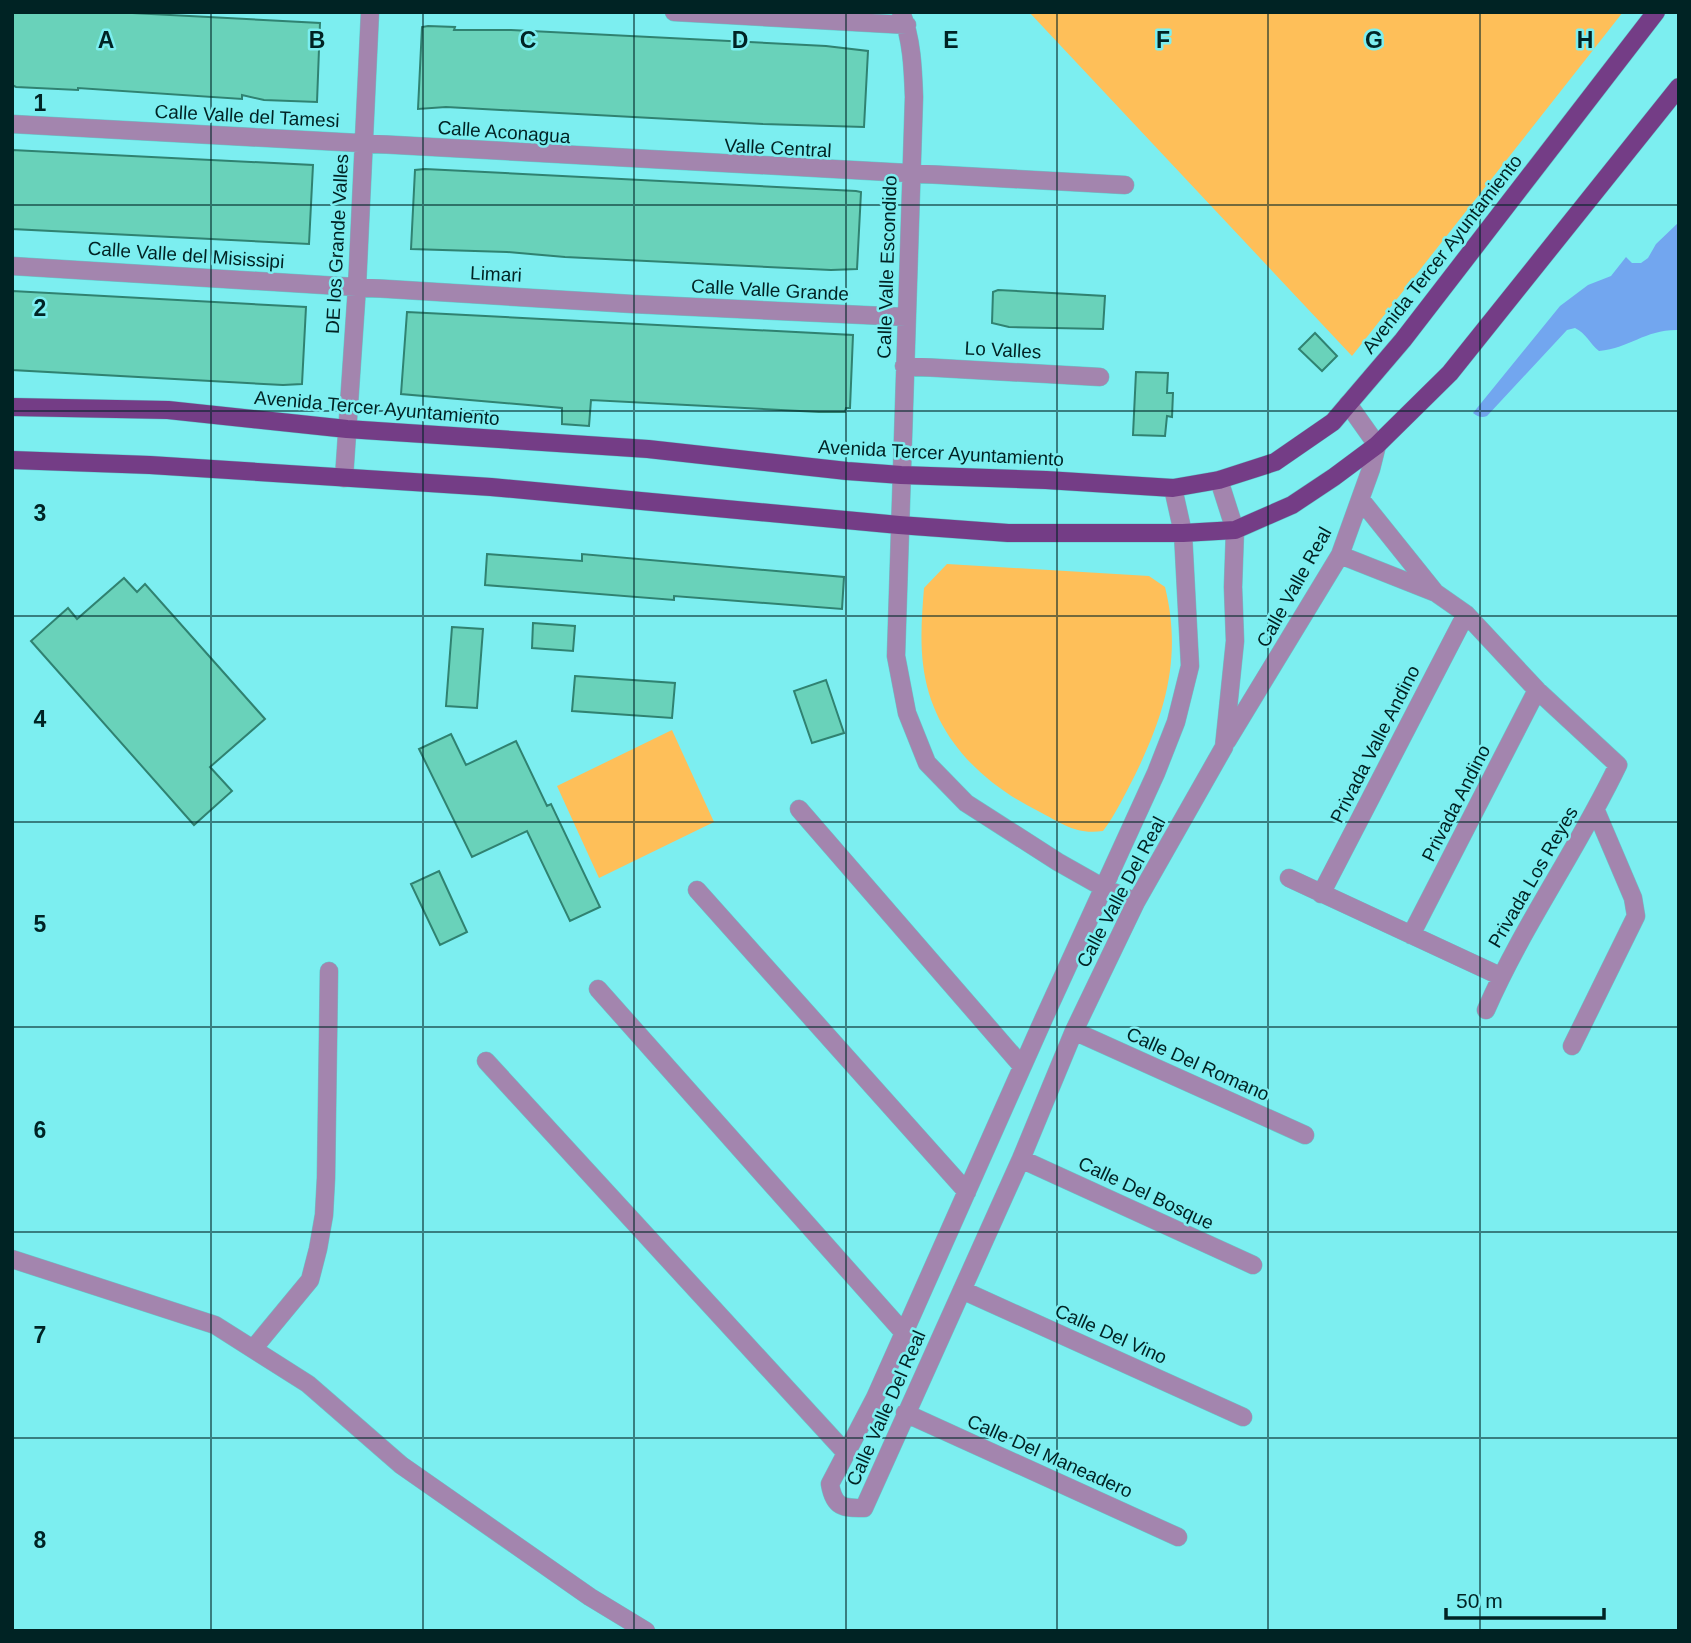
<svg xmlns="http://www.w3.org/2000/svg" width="1691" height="1643" viewBox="0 0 1691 1643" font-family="Helvetica,sans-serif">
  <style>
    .green { fill: #febf59 }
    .water { fill: #72a6ef }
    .building { fill: #69d2ba; stroke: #308271; stroke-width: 2 }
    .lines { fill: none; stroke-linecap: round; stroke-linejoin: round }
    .minor-casing { stroke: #66c9cb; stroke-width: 19 }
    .major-casing { stroke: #66c9cb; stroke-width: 19 }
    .minor { stroke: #a385ae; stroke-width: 18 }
    .major { stroke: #743d86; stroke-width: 18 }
    .grid { fill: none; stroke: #002324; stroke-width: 2; stroke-opacity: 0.55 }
    .labels { text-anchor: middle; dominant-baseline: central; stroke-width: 5; stroke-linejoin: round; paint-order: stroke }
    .street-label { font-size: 19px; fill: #002324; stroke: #7ceef0 }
    .grid-label { font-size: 23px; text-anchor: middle; font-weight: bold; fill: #002324; stroke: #7ceef0; stroke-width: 5; stroke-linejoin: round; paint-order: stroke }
  </style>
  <rect width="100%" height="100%" fill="#7ceef0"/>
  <path class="green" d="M1029 12H1623L1352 356Z
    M947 564 1149 576 1165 587C1182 656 1166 712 1135 775 1125 794 1116 814 1103 831 1075 835 1062 823 1038 811 978 781 931 733 923 664 920 639 922 613 924 588Z
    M672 730 714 822 599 878 557 786Z"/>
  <path class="water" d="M1679 222V330C1645 329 1631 348 1599 351 1590 344 1586 333 1575 328L1567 330 1487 416C1482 418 1478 417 1473 413L1560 306 1588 285 1611 276 1626 257 1632 263H1641L1648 258 1656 244Z"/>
  <path class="building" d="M12 12H113L320 23 317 102 264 100 242 95V99L78 88V90L16 87 12 85Z
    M428 26 455 27 454 30H511L826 46 868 51 864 127 763 124 446 107 418 109 422 27Z
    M12 150 313 165 309 244 12 229Z
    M425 169 856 191 861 192 857 269 831 270 565 257 507 252 411 249 415 170Z
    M998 290 1105 296 1103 329 1009 327 992 323 993 292Z
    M12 291 306 307 302 384 283 385 12 370Z
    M407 312 853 335 850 408H846L845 412H819L591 400 589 426 562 424V408L401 394Z
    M1315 333 1337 356 1322 371 1299 349Z
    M1136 372 1168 373 1167 393H1173L1172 417 1167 416 1165 436 1133 435Z
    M487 554 582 561V554L844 577 842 609 674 596V600L485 585Z
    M124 578 137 592 145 584 265 719 210 767 232 791 194 825 31 641 68 608 77 619Z
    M533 623 575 626 573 651 532 648Z
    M452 627 483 629 477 708 446 706Z
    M575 676 675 683 672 718 572 711Z
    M826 680 844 733 812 743 794 691Z
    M451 734 466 765 516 741 547 806 551 804 600 907 570 921 527 831 472 857 419 749Z
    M439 871 467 932 440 945 411 884Z"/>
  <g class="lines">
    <defs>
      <path id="minor" d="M674 12 907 25
        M901 12C912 39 913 69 914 97L896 656 907 713 927 763 966 803 1058 862 1104 888 1136 902
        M12 124C383 146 754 168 1125 185
        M12 266 632 304 906 317
        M904 366 1100 377
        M344 478 357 287 370 12
        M1173 488 1183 533 1190 666 1176 722 1156 773 1044 1018 875 1398 830 1484C834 1508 843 1508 864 1508L1021 1159 1074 1031 1136 902 1224 747 1235 641 1233 587 1235 530 1219 480
        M1361 500 1434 591
        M1340 555 1436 593 1466 614 1537 690 1618 765C1578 849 1523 925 1486 1010
        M1227 741 1340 555 1371 469 1377 445 1348 404
        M799 809 1022 1066
        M1289 878 1500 976
        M697 890 967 1192
        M1321 894 1466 614
        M1411 935 1537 690
        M598 989 904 1333
        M1074 1031 1305 1135
        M1572 1046 1636 916 1633 898 1596 811
        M486 1061 846 1453
        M1021 1159 1253 1265
        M12 1259 215 1325 308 1384 401 1465 590 1597 646 1631
        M962 1290 1243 1417
        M253 1349 310 1280 318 1249 324 1215 326 1178 329 971
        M905 1413 1178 1537"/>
      <path id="major" d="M12 407 168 410 347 429 648 449 847 471 901 475 1046 480 1173 488 1219 480 1275 462 1333 422 1403 340 1656 12
        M12 460 150 465 491 487 899 525 1008 533H1183L1235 530 1292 505 1334 477 1377 445 1450 373 1679 87"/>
    </defs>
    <use href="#minor" class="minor-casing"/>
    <use href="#major" class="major-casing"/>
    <use href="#minor" class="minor"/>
    <use href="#major" class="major"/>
  </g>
  <path class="grid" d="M211 12V1631M423 12V1631M634 12V1631M846 12V1631M1057 12V1631M1268 12V1631M1480 12V1631M12 205H1679M12 411H1679M12 616H1679M12 822H1679M12 1027H1679M12 1232H1679M12 1438H1679"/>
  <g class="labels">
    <g class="street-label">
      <text transform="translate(247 116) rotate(3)">Calle Valle del Tamesi</text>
      <text transform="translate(504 132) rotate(4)">Calle Aconagua</text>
      <text transform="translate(778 148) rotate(3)">Valle Central</text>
      <text transform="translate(337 244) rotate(-87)">DE los Grande Valles</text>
      <text transform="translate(1442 254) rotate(-52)">Avenida Tercer Ayuntamiento</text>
      <text transform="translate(186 255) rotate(4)">Calle Valle del Misissipi</text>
      <text transform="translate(887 267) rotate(-88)">Calle Valle Escondido</text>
      <text transform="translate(496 274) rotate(3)">Limari</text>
      <text transform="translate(770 290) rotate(3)">Calle Valle Grande</text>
      <text transform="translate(1003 350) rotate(3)">Lo Valles</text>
      <text transform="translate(377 408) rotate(5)">Avenida Tercer Ayuntamiento</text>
      <text transform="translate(941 453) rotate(3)">Avenida Tercer Ayuntamiento</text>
      <text transform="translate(1294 587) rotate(-61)">Calle Valle Real</text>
      <text transform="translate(1375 744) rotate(-63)">Privada Valle Andino</text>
      <text transform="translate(1456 803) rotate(-63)">Privada Andino</text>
      <text transform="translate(1533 877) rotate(-60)">Privada Los Reyes</text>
      <text transform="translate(1121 892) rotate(-62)">Calle Valle Del Real</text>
      <text transform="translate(1198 1064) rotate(24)">Calle Del Romano</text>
      <text transform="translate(1146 1193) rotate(25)">Calle Del Bosque</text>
      <text transform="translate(1111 1334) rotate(24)">Calle Del Vino</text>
      <text transform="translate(886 1408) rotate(-66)">Calle Valle Del Real</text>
      <text transform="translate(1050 1456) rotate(24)">Calle Del Maneadero</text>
    </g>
  </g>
  <g class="grid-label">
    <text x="106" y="48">A</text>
    <text x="317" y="48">B</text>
    <text x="528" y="48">C</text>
    <text x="740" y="48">D</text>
    <text x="951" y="48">E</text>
    <text x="1163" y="48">F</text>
    <text x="1374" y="48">G</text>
    <text x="1585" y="48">H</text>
    <text x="40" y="111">1</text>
    <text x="40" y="316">2</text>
    <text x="40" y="521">3</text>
    <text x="40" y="727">4</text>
    <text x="40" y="932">5</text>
    <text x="40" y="1138">6</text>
    <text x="40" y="1343">7</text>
    <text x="40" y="1548">8</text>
  </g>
  <rect width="1691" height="1643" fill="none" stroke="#002324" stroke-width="28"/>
  <path d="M1446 1608v10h158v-10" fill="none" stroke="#002324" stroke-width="3.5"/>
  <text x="1456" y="1608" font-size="21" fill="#002324" stroke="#7ceef0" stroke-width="5" paint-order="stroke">50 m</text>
</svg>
